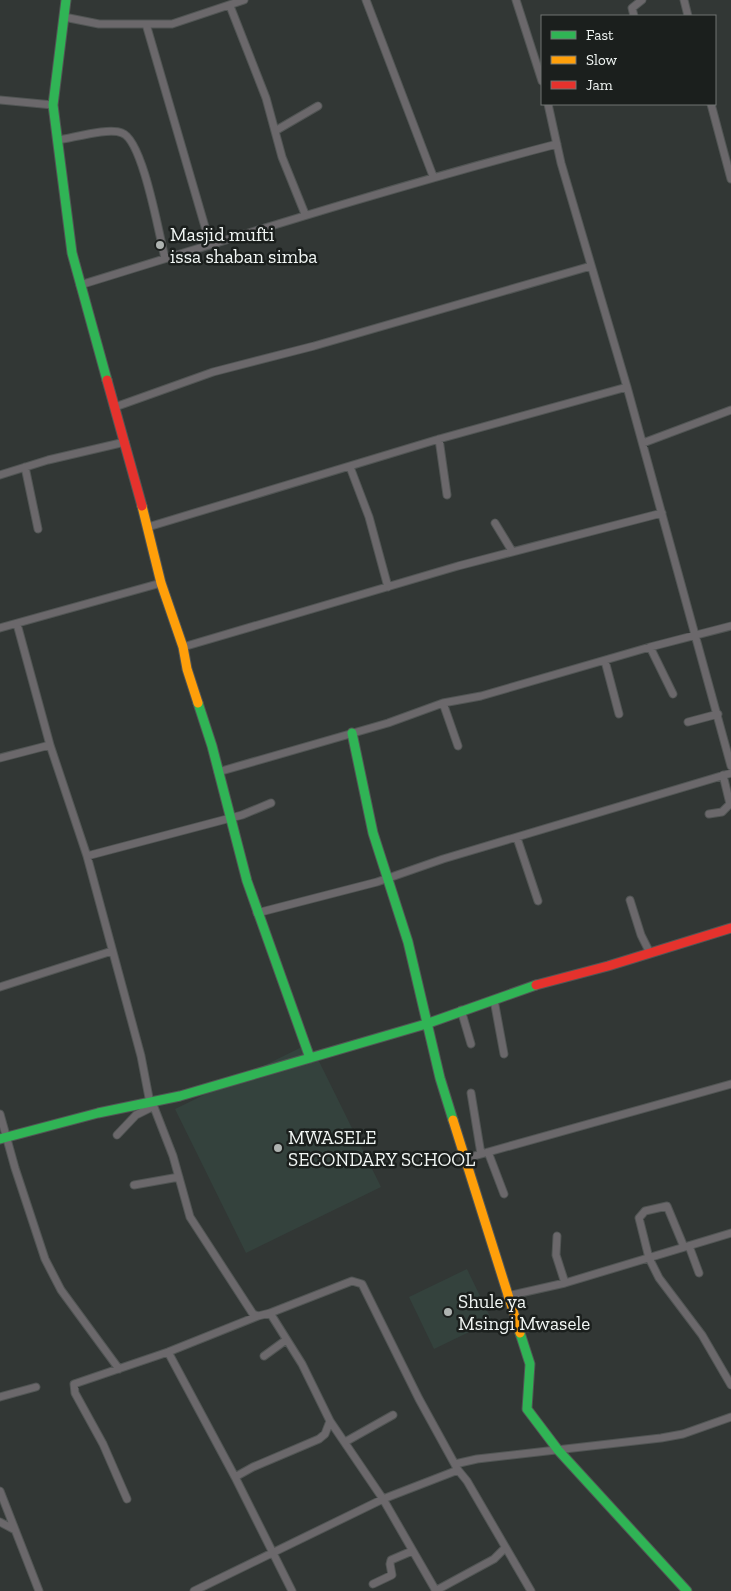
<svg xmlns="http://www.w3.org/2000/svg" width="731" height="1591" viewBox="0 0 731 1591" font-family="'Zilla Slab',serif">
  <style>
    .built { fill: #34423d }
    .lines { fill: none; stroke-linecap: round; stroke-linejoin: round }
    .street-casing { stroke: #515554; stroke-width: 9 }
    .fast-casing { stroke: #515554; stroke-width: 11 }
    .slow-casing { stroke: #515554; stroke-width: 11 }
    .jam-casing { stroke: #515554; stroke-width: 11 }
    .street { stroke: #6b686b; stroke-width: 7 }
    .fast { stroke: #30b455; stroke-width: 9 }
    .slow { stroke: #ff9f0a; stroke-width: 9 }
    .jam { stroke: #e5322d; stroke-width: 9 }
    .poi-dot { fill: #aeb3b1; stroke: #1b1f1d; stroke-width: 2 }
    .labels { text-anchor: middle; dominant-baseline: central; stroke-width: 5; stroke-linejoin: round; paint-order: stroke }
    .poi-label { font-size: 19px; fill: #f1f6f4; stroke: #1b1f1d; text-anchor: start }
  </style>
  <rect width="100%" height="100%" fill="#323735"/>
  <path class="built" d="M310 1043 381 1187 246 1253 175 1109Z
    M467 1269 492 1321 434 1349 409 1297Z"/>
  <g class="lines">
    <defs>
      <path id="street" d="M366 0 433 176
        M516 0 542 81
        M684 0 688 16
        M230 6 266 98 282 157 305 214
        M634 16 632 8 642 0
        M64 17 99 24H172L244 0
        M146 24 210 244
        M0 100 53 105
        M548 104 561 163 627 387 731 766
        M711 104 731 179
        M275 131 318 106
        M58 140C73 138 109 127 122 133 143 140 159 235 165 258
        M80 285C239 236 396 186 557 144
        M115 407 213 372 314 346 591 266
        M439 439 447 495
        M643 443 731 410
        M25 467 38 529
        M350 467 369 517 388 587
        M0 475 48 460 125 442
        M495 523 512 551
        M148 527 439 439 627 387
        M17 624 50 745 87 856 141 1056 150 1103
        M0 628 161 583
        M183 647 458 566 662 513
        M650 647 673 694
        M605 661 619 714
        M443 703 458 746
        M688 722 718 714
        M0 758 50 745
        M218 772 388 723 443 703 481 696 650 647 731 626
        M709 814 722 812 730 804 723 775
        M517 838 538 901
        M87 856 242 815 271 803
        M630 900 641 935 650 953
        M257 913 377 882 443 859 731 773
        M0 987 112 951
        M494 1000 504 1054
        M461 1010 471 1044
        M471 1093 481 1154
        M152 1102 173 1156 190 1217 253 1314 258 1316 270 1313 352 1281 362 1284 419 1399 458 1470 467 1481 531 1591
        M0 1114 15 1168 45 1259 61 1290 119 1369
        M117 1135 136 1115 154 1106
        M488 1152 504 1194
        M467 1158 731 1084
        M134 1185 179 1177
        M557 1236 556 1255 565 1283
        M689 1246 699 1273
        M684 1247 667 1206 645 1211 639 1218 649 1258 659 1278 702 1335 731 1385
        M507 1296 565 1283 731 1233
        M270 1313 302 1364 330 1421 383 1499 436 1591
        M168 1352 235 1477 292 1591
        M264 1356 286 1340
        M0 1397 36 1387
        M345 1442 393 1415
        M455 1464 477 1459 661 1438 683 1434 731 1417
        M235 1477 253 1467 319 1439 325 1434 330 1421
        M0 1491 39 1591
        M127 1499 103 1444 75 1393 74 1384 168 1352 258 1316
        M0 1522 15 1530
        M373 1584 392 1575 390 1564 391 1560 412 1551
        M194 1591 383 1499 458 1470
        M435 1591 494 1559 505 1548"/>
      <path id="fast" d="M66 0 53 105 72 253 107 380
        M198 703 212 746 247 881 310 1058
        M352 733 373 833 408 942 440 1078 453 1120
        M0 1139 98 1113 180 1096 426 1024 536 985
        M520 1333 530 1364 527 1409 558 1450 687 1591"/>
      <path id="slow" d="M142 506 161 583 183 647 187 669 198 703
        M453 1120 520 1333"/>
      <path id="jam" d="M107 380 142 506
        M536 985 608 966 731 928"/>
    </defs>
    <use href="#street" class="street-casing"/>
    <use href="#fast" class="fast-casing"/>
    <use href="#slow" class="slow-casing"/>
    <use href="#jam" class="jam-casing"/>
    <use href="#street" class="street"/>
    <use href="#fast" class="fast"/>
    <use href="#slow" class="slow"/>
    <use href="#jam" class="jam"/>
  </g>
  <g class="poi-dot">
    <circle cx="160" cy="245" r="5"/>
    <circle cx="278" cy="1148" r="5"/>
    <circle cx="448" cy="1312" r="5"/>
  </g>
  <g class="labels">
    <g class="poi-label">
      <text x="170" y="234">Masjid mufti<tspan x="170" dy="22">issa shaban simba</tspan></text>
      <text x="288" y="1137">MWASELE<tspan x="288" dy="22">SECONDARY SCHOOL</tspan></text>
      <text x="458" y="1301">Shule ya<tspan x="458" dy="22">Msingi Mwasele</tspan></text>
    </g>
  </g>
  <rect x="541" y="15" width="175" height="90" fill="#1b1f1d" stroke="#717573"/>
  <rect x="551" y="31" width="25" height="8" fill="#30b455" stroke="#717573"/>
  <text x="586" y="40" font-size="15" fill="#f1f6f4">Fast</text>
  <rect x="551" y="56" width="25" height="8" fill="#ff9f0a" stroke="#717573"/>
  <text x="586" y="65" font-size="15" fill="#f1f6f4">Slow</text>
  <rect x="551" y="81" width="25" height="8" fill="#e5322d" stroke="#717573"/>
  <text x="586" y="90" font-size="15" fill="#f1f6f4">Jam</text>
</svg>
